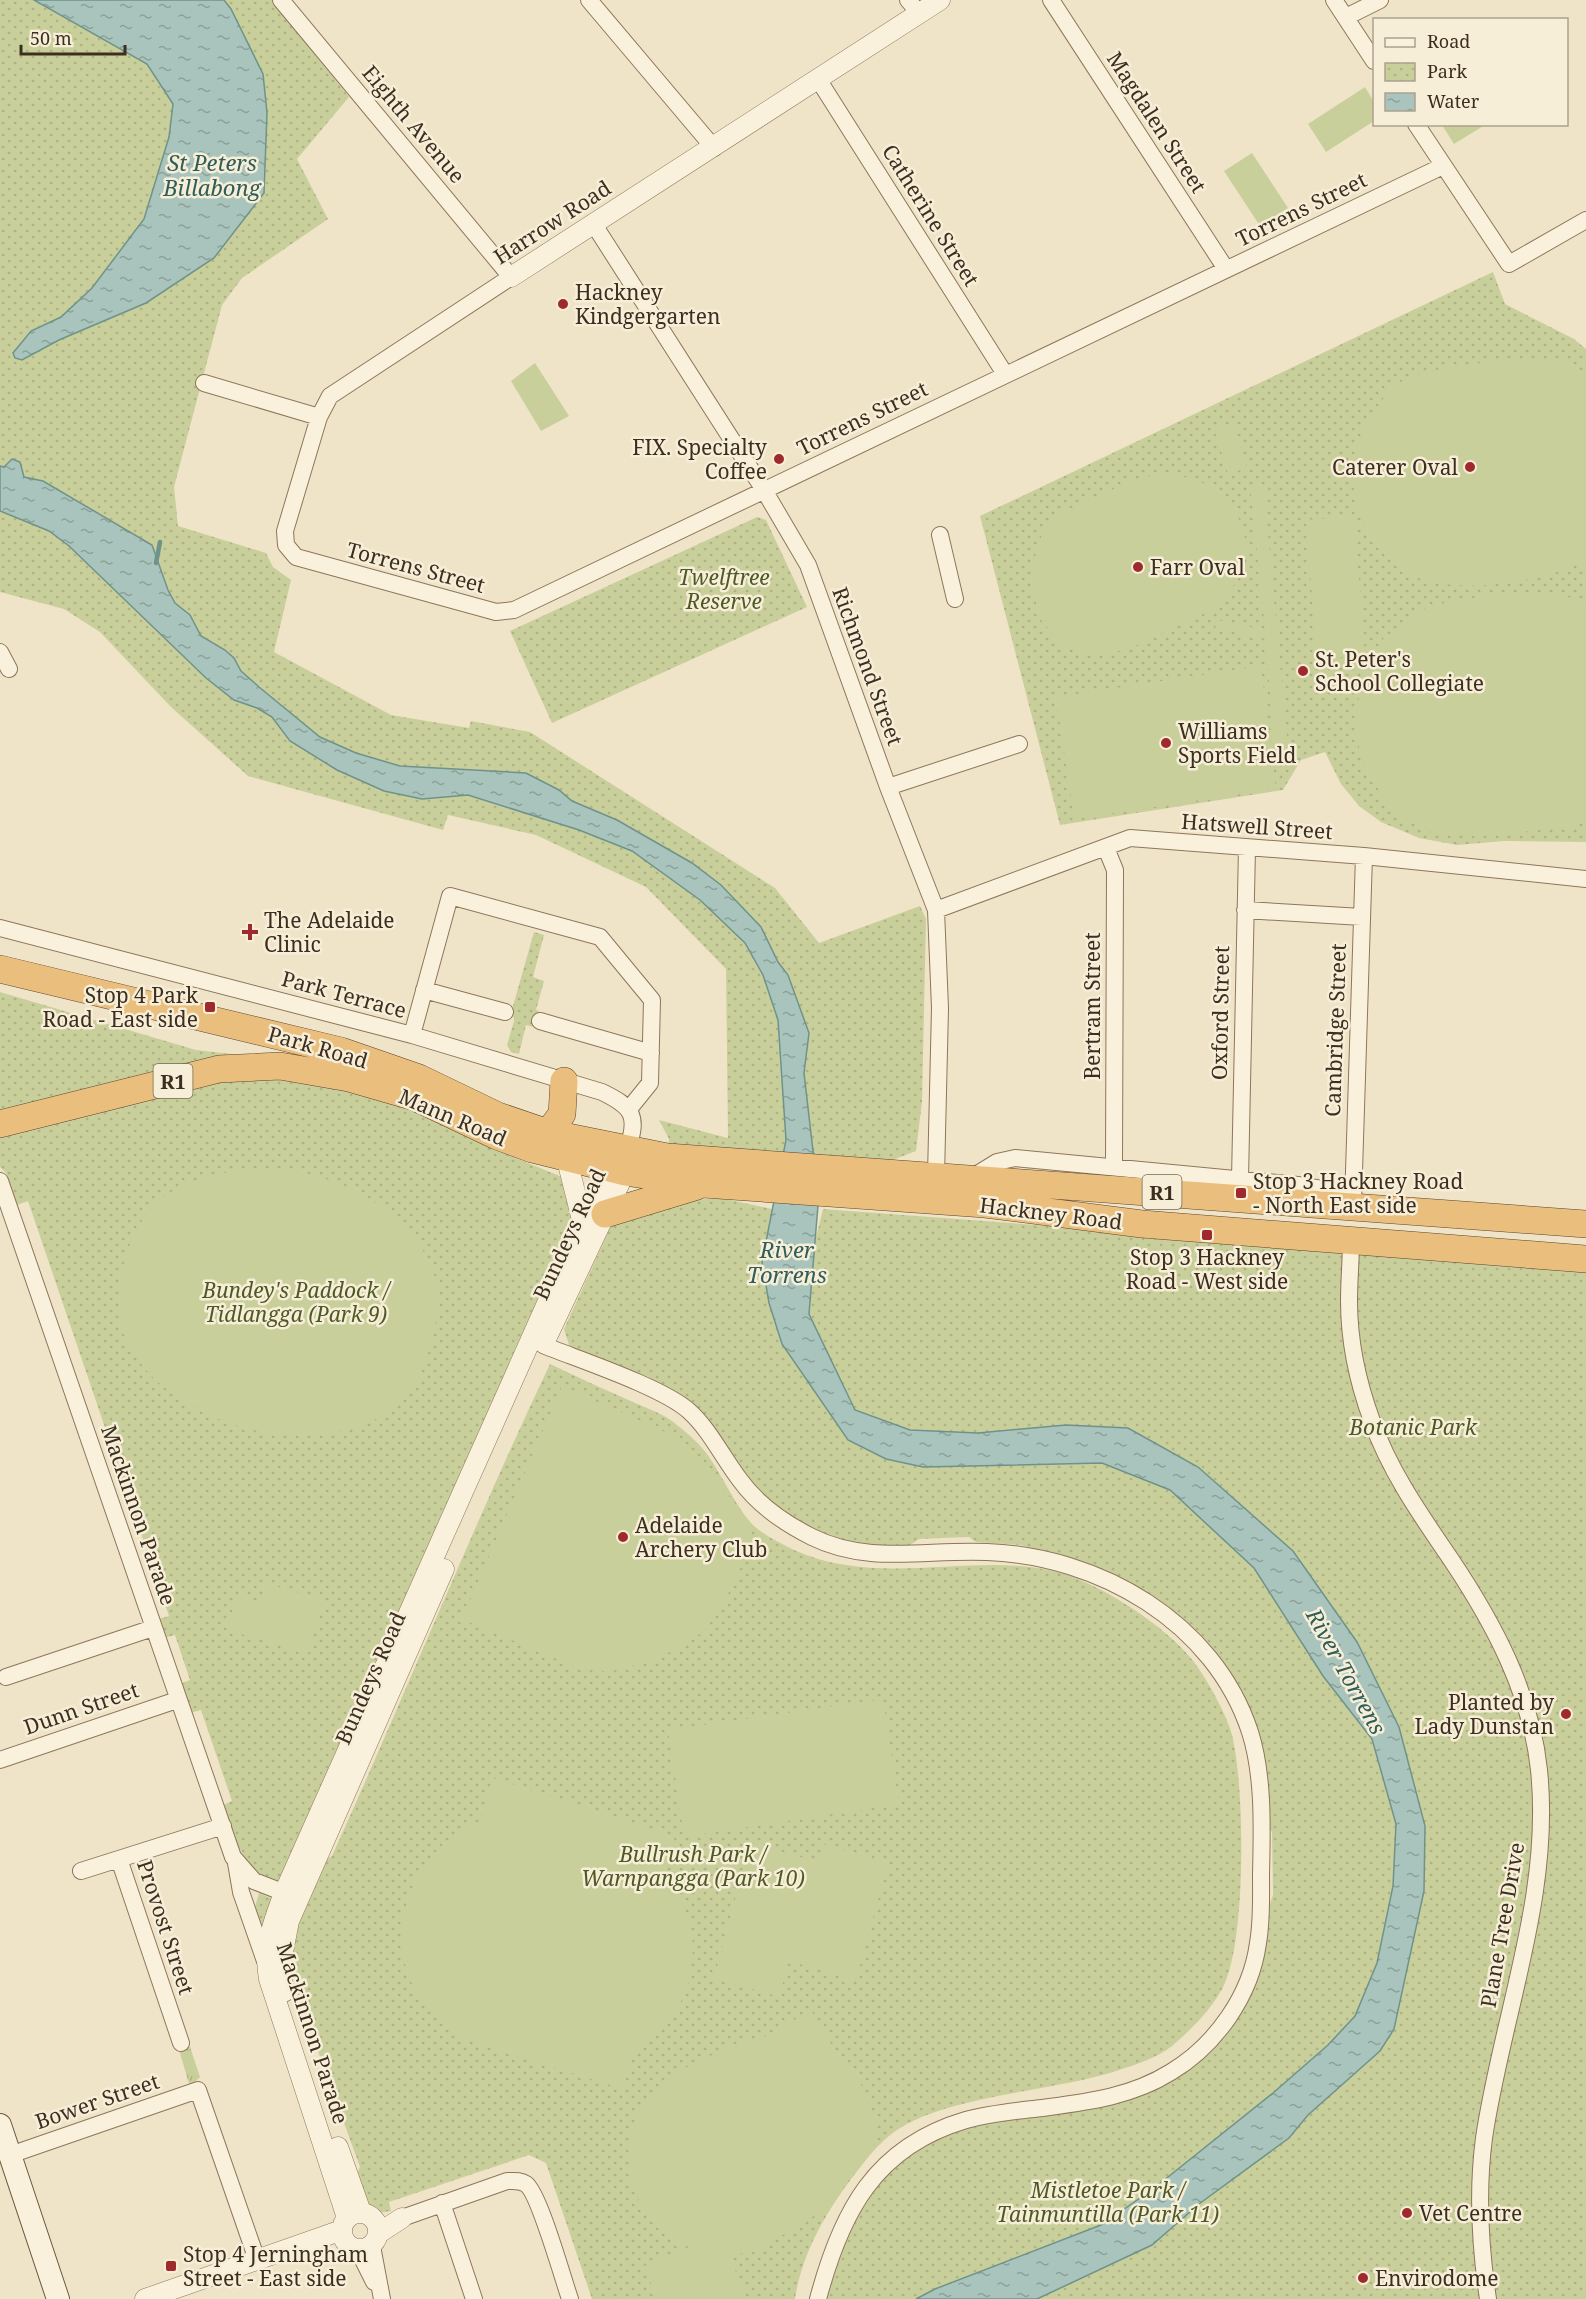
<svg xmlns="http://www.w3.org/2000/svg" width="1586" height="2299" viewBox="0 0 1586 2299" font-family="'Noto Serif',serif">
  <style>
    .grass { fill: url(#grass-tufts) }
    .park { fill: url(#park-dots) }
    .pitch { fill: #c9cf9b }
    .water { fill: url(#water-ripples); stroke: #6f938a; stroke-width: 1.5 }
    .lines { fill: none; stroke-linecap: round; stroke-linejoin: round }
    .stream { stroke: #6f938a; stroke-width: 4.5 }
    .minor-casing { stroke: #8d765c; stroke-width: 18 }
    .tertiary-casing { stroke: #8d765c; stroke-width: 21 }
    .secondary-casing { stroke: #6f573f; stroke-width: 24 }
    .trunk-casing { stroke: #5b4430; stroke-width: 28 }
    .minor { stroke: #faf1dc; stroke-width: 16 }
    .tertiary { stroke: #faf1dc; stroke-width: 20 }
    .secondary { stroke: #faf1dc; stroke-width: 22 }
    .trunk { stroke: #eabe7c; stroke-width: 27 }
    .poi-dot { fill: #9e2a2b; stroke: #f7eed8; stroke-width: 2 }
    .labels { text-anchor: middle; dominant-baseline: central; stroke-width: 5; stroke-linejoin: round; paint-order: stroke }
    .shield { fill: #f7eed8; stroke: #756857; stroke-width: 1.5 }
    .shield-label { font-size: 20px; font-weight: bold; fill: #3d2e20 }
    .street-label { font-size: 21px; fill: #3d2e20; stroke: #f7eed8 }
    .poi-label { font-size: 21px; fill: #3d2e20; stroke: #f7eed8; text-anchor: start }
    .park-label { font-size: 21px; font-style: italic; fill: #4d5a26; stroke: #f7eed8 }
    .water-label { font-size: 22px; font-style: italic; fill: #2f5d5a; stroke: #f7eed8 }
  </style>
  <defs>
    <pattern id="grass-tufts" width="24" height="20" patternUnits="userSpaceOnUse" patternTransform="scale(1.5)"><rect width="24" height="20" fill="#c9cf9b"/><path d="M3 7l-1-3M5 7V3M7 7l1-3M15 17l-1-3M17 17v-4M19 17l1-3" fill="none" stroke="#aeb285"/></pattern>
    <pattern id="park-dots" width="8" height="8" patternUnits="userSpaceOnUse" patternTransform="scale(1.5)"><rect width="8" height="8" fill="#c9cf9b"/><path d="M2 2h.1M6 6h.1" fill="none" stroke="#aeb285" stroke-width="1.8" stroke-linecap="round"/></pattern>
    <pattern id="water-ripples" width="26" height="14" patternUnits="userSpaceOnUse" patternTransform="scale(1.5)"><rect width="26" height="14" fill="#a9c4bc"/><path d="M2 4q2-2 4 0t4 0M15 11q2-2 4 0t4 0" fill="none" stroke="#8ba098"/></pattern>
  </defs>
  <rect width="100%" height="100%" fill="#f0e4c8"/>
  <path class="grass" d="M190 2047 200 2077 190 2087 179 2050Z"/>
  <path class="park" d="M0 0H272L349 97 297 159 328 219 242 278 222 305 174 487 178 526 266 553 273 567 291 580 274 652 391 715 469 728 471 721 530 732 775 888 819 943 920 906 926 919 922 1102 916 1151 890 1161 668 1147 669 1139 659 1120 728 1138 726 969 646 887 536 835 448 815 443 830 248 776 171 707 100 632 64 609 0 592V511L49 531 69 546 206 678 234 700 257 708 272 717 290 741 337 770H459L400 766 356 753 320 737 259 687 241 671 234 658 225 650 201 636 190 615 175 603 168 590 152 545 43 481 24 477 0 466Z
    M1493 272 1505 304 1574 339 1586 349V842L1504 841 1457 845 1419 838 1381 822 1359 806 1341 784 1325 752 1301 760 1283 790 1060 825 980 516Z
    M757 517 766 520 807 607 552 723 510 631Z
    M534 932 544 935 533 977 544 981 536 1010 539 1011 534 1027 526 1025 519 1054 511 1052 507 1045 514 1021 513 1006Z
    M0 992 196 1050 268 1058 0 1115Z
    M308 1078 429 1114 484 1145 562 1177 575 1217 281 1879C251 1891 230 1826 221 1806L232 1801 201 1710 190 1713 180 1684 190 1680 175 1635 164 1638 158 1619 169 1616 28 1201 17 1205 6 1173 0 1167V1131L204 1079Z
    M721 1198 772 1209 769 1303 782 1344 848 1440 923 1467 1102 1463 1170 1490 1254 1568 1323 1676 1372 1739 1396 1824 1393 1885 1424 1891 1425 1826 1293 1551 1066 1425 978 1433 910 1430 855 1410 809 1314 812 1254 823 1209 1586 1266V2299H824L829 2279 860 2205 899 2163 931 2142 969 2125 1102 2104 1218 2041 1273 1895 1272 1832 1267 1825 1265 1787 1214 1655 1075 1560 1021 1545 976 1542 969 1537 919 1539 910 1545H877L849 1543 808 1528 768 1502 649 1377 570 1348 564 1329 611 1226 667 1202Z
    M550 1364C578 1377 605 1390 633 1402 648 1409 665 1414 677 1425 687 1433 699 1443 707 1454 723 1476 734 1504 752 1524 763 1535 780 1543 794 1550 892 1594 998 1540 1087 1583 1122 1599 1170 1631 1194 1662 1207 1679 1227 1715 1232 1735 1245 1788 1246 1934 1225 1983 1214 2007 1192 2029 1172 2046 1157 2058 1137 2064 1119 2070 1056 2092 938 2095 889 2136 872 2150 859 2169 846 2186 822 2219 801 2258 795 2299H592L546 2163 529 2155 389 2202 391 2211 377 2213 364 2206 357 2173 360 2167 311 2032 314 2031 312 2024 297 2011 285 1975V1945L327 1859 332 1856C406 1693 473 1526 550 1364Z
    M259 1893 273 1899 262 1933 253 1914Z"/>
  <path class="pitch" d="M1365 87 1374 102V121L1326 152 1308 124Z
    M1442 125H1485L1454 144Z
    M1252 153 1288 208 1260 226 1224 171Z
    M1526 358 1560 360 1586 373V561C1537 583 1460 596 1410 575 1403 572 1397 566 1392 561 1344 522 1341 450 1380 403 1384 398 1389 390 1394 386 1422 365 1491 363 1526 358Z
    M535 363 569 416 541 431 511 381Z
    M1233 423 1247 468 1228 474 1214 429Z
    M1169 472 1206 484 1237 514 1248 547 1239 578 1216 608 1127 650 1092 655 1062 645 1040 619 1031 583 1035 556 1043 531 1059 514 1133 480Z
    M1250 485 1268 486 1269 500 1265 501 1288 749 1274 750 1266 639 1215 628 1218 620 1265 630Z
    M1354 516 1365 656 1317 659 1306 520Z
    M1556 593 1586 603V821L1568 827 1486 836 1438 835 1409 822 1382 796 1362 762 1355 727 1362 676 1383 639 1428 606 1496 594Z
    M1261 666 1276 789 1074 819 1056 697Z
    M250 1170C261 1170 272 1169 283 1170 351 1176 434 1224 439 1300 439 1313 434 1328 431 1341 419 1401 379 1428 319 1435 252 1442 158 1406 127 1342 117 1320 118 1297 122 1274 135 1201 180 1175 250 1170Z
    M562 1386 681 1439 738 1507 749 1527 750 1547 728 1594 705 1631 658 1659 609 1672 580 1669 462 1619Z
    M265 1583 324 1600 308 1654 227 1630 237 1596 260 1602Z
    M883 1699 899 1804 684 1837 668 1730Z
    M493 1778 675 1837 662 1874C701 1913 701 1970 673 2017 665 2031 645 2037 636 2050 629 2060 627 2078 623 2089L467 2040 446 2029 447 2025C371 1972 397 1853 480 1822Z
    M750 1843 818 1862 823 1844 888 1864 856 1980 789 1961 779 1997 714 1978Z
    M811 2010 842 2062 860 2082 875 2119V2144L830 2206 755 2252 729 2255 747 2299H657L644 2266 689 2247C640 2228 615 2168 636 2120L633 2116 666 2077 735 2044 767 2036Z"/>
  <path class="water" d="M34 0H224L231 9 263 74 267 113 264 193 214 258 146 303 59 340 22 360 15 358 13 353 31 331 61 317 92 288 144 219 169 137 173 104 147 64Z
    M12 459 20 462 24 477 43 481 152 545 168 590 175 603 190 615 201 636 225 650 234 658 241 671 259 687 320 737 356 753 400 766 526 773 559 790 572 801 617 820 692 863 721 885 761 927 778 962 788 975 809 1033 804 1073 813 1151 820 1181 809 1314 855 1410 910 1430 978 1433 1066 1425 1128 1428 1198 1467 1293 1551 1357 1642 1399 1727 1425 1826 1424 1891 1394 2029 1380 2051 1308 2115 1289 2138 1199 2204 1152 2245 1037 2299H916L935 2289 1101 2225 1153 2189 1273 2093 1328 2045 1355 2016 1377 1963 1393 1886 1396 1824 1372 1739 1323 1676 1254 1568 1170 1490 1102 1463 923 1467 886 1459 848 1440 782 1344 769 1303 762 1262 786 1140 778 1020 763 975 745 943 700 900 632 851 579 830 468 795 422 799 384 791 337 770 290 741 272 717 257 708 234 700 206 678 69 546 49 531 0 511V466L4 467Z"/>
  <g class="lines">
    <path class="stream" d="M156 563 160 542"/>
    <defs>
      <path id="minor" d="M281 0 511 277 330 396 319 417 285 531 286 545 296 557 496 612 514 610 1443 166
        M589 0 714 148
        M908 0 919 13
        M1051 0 1226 269
        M1334 0 1374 61
        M1346 17 1380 0
        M818 79 1005 374
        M1416 124 1509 264 1586 220
        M593 223 764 490 808 565 888 787 936 910 940 1008 936 1176
        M204 383 319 417
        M940 535 955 599
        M0 652 9 669
        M888 787 1019 744
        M1106 848 1115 870 1114 1166
        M936 910 1130 838 1364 856 1586 879
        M1245 910 1362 917
        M0 928 412 1035 602 1092C633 1107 639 1116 627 1150
        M424 990 505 1012
        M540 1021 651 1053
        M412 1035 450 896 600 937 652 1000 650 1083 629 1109
        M971 1178 997 1162 1015 1158 1298 1185 1352 1194
        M1240 1179 1247 848
        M0 1181 233 1857 254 1881 295 1897
        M1353 1203 1364 856
        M1351 1240C1351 1260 1349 1281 1349 1301 1349 1342 1358 1383 1372 1421 1390 1472 1422 1517 1452 1561 1494 1624 1531 1693 1539 1770 1552 1895 1502 2016 1484 2138 1477 2191 1480 2246 1488 2299
        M543 1345C580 1360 662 1387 689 1411 710 1430 723 1458 740 1480 758 1505 784 1523 812 1537 868 1565 927 1549 987 1552 1099 1556 1214 1622 1250 1732 1264 1776 1262 1829 1261 1875 1261 1897 1262 1920 1258 1943 1251 1995 1216 2045 1171 2072 1131 2097 1087 2102 1042 2108 1016 2111 991 2113 966 2120 874 2147 841 2213 818 2299
        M6 1677 153 1628
        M0 1760 177 1700
        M119 1859 181 2043
        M236 1863 241 1892 265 1961
        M81 1871 223 1826
        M10 2155 198 2090 257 2260
        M442 2203 474 2299
        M402 2218 507 2181C514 2181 520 2180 526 2184 539 2193 563 2279 570 2299
        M372 2246 382 2299
        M358 2250 374 2282"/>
      <path id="tertiary" d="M511 277 940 0
        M567 1160 583 1224
        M546 1339 625 1172 626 1159
        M284 1992 280 1967 289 1921 444 1569
        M338 2147 361 2212
        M342 2231a18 18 0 1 1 36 0a18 18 0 1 1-36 0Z
        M347 2218 269 1979C263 1947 273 1923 284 1893L607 1169 616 1160
        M379 2233 402 2218
        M145 2299 342 2230"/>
      <path id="secondary" d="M0 2125 58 2299"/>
      <path id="trunk" d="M0 969 341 1051 419 1078 498 1116 548 1133 667 1157 1586 1224
        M0 1124 219 1069 280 1066 349 1078 415 1097 497 1136 532 1149 625 1172 704 1184 985 1204 1142 1224 1586 1259
        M548 1133 562 1114 564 1081
        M605 1214 697 1186"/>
    </defs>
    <use href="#minor" class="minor-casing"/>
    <use href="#tertiary" class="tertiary-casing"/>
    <use href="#secondary" class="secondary-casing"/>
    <use href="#trunk" class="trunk-casing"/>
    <use href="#minor" class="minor"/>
    <use href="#tertiary" class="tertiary"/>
    <use href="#secondary" class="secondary"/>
    <use href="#trunk" class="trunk"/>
  </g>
  <g class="poi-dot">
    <circle cx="563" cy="304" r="6"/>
    <circle cx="779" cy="459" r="6"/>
    <circle cx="1470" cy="467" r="6"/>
    <circle cx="1138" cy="567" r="6"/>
    <circle cx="1303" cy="671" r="6"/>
    <circle cx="1166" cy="743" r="6"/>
    <path d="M247 923h6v6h6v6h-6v6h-6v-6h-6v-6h6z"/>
    <rect x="204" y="1001" width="12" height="12" rx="3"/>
    <rect x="1235" y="1187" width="12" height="12" rx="3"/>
    <rect x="1201" y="1229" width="12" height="12" rx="3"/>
    <circle cx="623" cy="1537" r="6"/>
    <circle cx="1566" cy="1714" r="6"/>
    <circle cx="1407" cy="2213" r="6"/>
    <rect x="165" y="2260" width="12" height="12" rx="3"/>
    <circle cx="1363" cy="2278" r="6"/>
  </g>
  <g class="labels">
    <g class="shield">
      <rect x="153.5" y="1064" width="39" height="34" rx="4.5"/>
      <rect x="1142.5" y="1175" width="39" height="34" rx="4.5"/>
    </g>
    <g class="shield-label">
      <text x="173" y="1081">R1</text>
      <text x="1162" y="1192">R1</text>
    </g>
    <g class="street-label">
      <text transform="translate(1157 122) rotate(57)">Magdalen Street</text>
      <text transform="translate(414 124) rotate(50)">Eighth Avenue</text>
      <text transform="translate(1301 209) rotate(-26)">Torrens Street</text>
      <text transform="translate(931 215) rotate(58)">Catherine Street</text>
      <text transform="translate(552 222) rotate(-33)">Harrow Road</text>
      <text transform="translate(862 418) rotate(-26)">Torrens Street</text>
      <text transform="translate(416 567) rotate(15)">Torrens Street</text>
      <text transform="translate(868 666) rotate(70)">Richmond Street</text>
      <text transform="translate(1257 826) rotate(4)">Hatswell Street</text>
      <text transform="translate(344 994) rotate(15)">Park Terrace</text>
      <text transform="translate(1092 1006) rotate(-90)">Bertram Street</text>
      <text transform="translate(1220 1013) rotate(-89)">Oxford Street</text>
      <text transform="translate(1335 1030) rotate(-88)">Cambridge Street</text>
      <text transform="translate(318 1047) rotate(16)">Park Road</text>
      <text transform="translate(453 1117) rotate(23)">Mann Road</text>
      <text transform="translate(1051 1213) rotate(7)">Hackney Road</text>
      <text transform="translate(569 1234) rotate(-65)">Bundeys Road</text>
      <text transform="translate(139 1515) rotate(71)">Mackinnon Parade</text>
      <text transform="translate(370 1678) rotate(-66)">Bundeys Road</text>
      <text transform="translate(81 1708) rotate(-19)">Dunn Street</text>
      <text transform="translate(1502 1925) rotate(-80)">Plane Tree Drive</text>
      <text transform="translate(166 1927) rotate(72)">Provost Street</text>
      <text transform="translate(313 2033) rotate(72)">Mackinnon Parade</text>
      <text transform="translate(97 2101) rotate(-19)">Bower Street</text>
    </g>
    <g class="poi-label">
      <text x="575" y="292">Hackney<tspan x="575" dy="24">Kindgergarten</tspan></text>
      <text x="767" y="447" text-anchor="end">FIX. Specialty<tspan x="767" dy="24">Coffee</tspan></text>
      <text x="1458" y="467" text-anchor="end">Caterer Oval</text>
      <text x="1150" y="567">Farr Oval</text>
      <text x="1315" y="659">St. Peter's<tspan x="1315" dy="24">School Collegiate</tspan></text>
      <text x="1178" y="731">Williams<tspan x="1178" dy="24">Sports Field</tspan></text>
      <text x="264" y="920">The Adelaide<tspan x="264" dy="24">Clinic</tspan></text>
      <text x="198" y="995" text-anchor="end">Stop 4 Park<tspan x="198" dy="24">Road - East side</tspan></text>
      <text x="1253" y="1181">Stop 3 Hackney Road<tspan x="1253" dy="24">- North East side</tspan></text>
      <text x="1207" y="1257" text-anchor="middle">Stop 3 Hackney<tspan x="1207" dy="24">Road - West side</tspan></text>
      <text x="635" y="1525">Adelaide<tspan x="635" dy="24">Archery Club</tspan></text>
      <text x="1554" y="1702" text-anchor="end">Planted by<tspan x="1554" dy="24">Lady Dunstan</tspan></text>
      <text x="1419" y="2213">Vet Centre</text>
      <text x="183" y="2254">Stop 4 Jerningham<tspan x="183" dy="24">Street - East side</tspan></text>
      <text x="1375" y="2278">Envirodome</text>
    </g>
    <g class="park-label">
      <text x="724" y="577">Twelftree<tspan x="724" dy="24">Reserve</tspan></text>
      <text x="296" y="1290">Bundey's Paddock /<tspan x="296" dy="24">Tidlangga (Park 9)</tspan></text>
      <text x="1413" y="1427">Botanic Park</text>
      <text x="693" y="1854">Bullrush Park /<tspan x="693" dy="24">Warnpangga (Park 10)</tspan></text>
      <text x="1108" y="2190">Mistletoe Park /<tspan x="1108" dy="24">Tainmuntilla (Park 11)</tspan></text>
    </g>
    <g class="water-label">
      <text x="212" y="162">St Peters<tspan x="212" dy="25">Billabong</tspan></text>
      <text x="787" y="1249">River<tspan x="787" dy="25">Torrens</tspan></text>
      <text transform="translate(1347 1671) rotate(61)">River Torrens</text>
    </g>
  </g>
  <rect x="1373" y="18" width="195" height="108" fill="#f7eed8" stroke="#ada18e" stroke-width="1.5"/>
  <rect x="1385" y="38" width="30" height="9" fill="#faf1dc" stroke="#ada18e" stroke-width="1.5"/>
  <text x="1427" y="48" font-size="18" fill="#3d2e20">Road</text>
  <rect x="1385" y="63" width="30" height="18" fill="url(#park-dots)" stroke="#ada18e" stroke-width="1.5"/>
  <text x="1427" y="78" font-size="18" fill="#3d2e20">Park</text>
  <rect x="1385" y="93" width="30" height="18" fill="url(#water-ripples)" stroke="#ada18e" stroke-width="1.5"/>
  <text x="1427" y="108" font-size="18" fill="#3d2e20">Water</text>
  <path d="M21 45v9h104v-9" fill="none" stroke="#3d2e20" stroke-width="3"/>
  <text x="30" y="45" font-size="18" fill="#3d2e20" stroke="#f7eed8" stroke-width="4.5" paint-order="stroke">50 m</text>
</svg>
